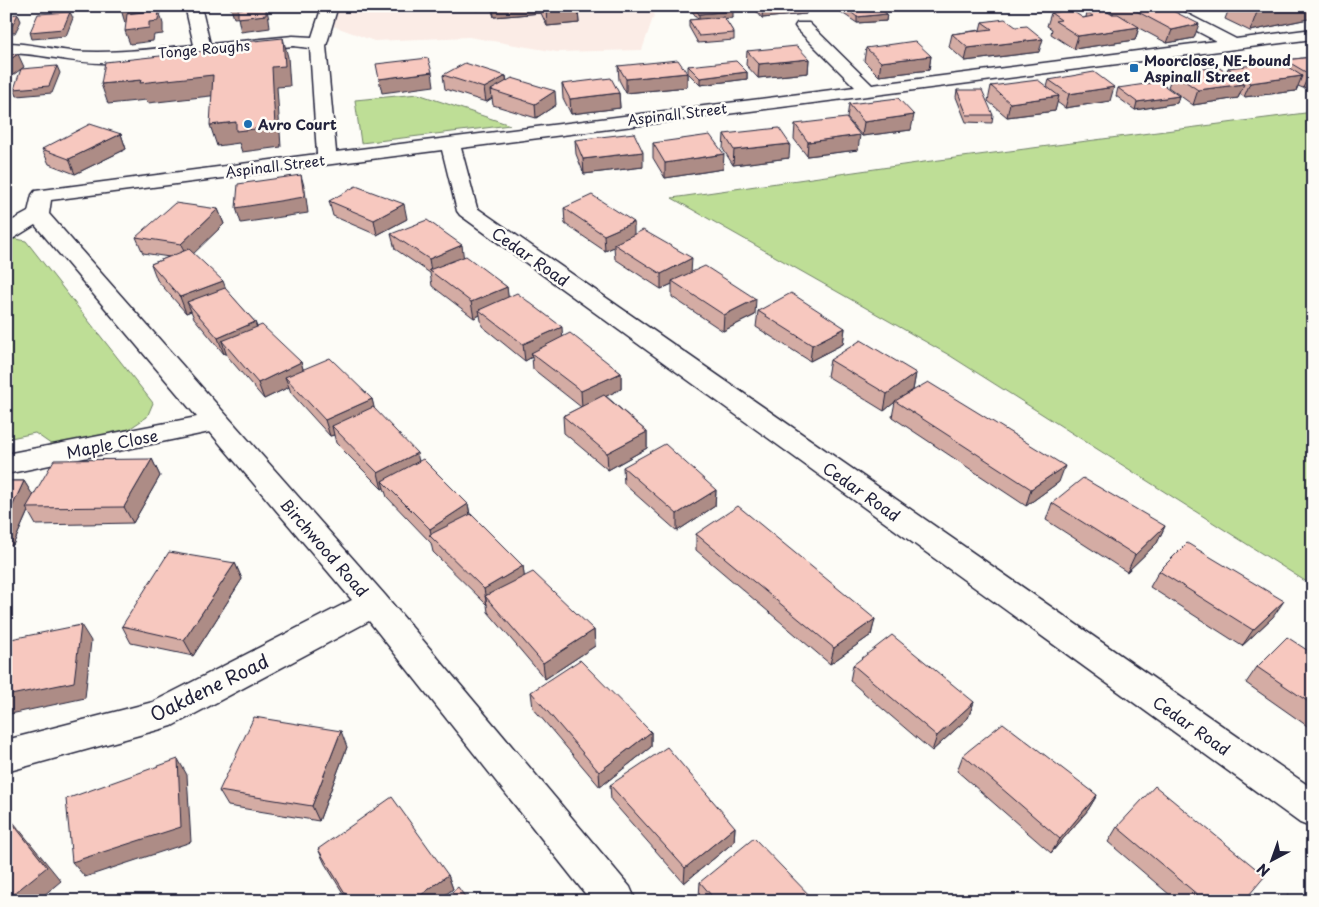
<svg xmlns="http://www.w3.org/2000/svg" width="1319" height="907" viewBox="0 0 1319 907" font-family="'Playpen Sans',sans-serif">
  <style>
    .built { fill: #fbece6 }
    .green { fill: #bede96; stroke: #708068 }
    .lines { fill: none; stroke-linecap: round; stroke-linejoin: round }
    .minor-casing { stroke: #22223b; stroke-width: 3 }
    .minor { fill: #fdfcf7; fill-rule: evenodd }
    .wall { fill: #d4aca4; stroke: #22223b }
    .shaded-wall { fill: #ad8c86; stroke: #22223b }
    .building { fill: #f7c8bf; stroke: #22223b }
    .poi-dot { fill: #1f6fb2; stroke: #fdfcf7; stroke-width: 2 }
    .labels { text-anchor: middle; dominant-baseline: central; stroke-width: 5; stroke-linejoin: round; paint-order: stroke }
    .far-street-label { font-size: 14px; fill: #22223b; stroke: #fdfcf7 }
    .far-poi-label { font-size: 14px; font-weight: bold; fill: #22223b; stroke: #fdfcf7; text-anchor: start }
    .street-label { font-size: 16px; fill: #22223b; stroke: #fdfcf7 }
    .near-street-label { font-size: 19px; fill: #22223b; stroke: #fdfcf7 }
  </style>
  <rect width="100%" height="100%" fill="#fdfcf7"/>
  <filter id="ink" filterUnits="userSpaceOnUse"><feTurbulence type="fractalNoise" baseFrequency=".02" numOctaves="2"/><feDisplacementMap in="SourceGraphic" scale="10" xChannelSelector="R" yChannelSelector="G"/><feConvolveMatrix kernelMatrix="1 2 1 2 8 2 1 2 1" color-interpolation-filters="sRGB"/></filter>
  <g filter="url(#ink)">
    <path class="built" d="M324 6H657L642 50 557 52 469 37 374 41 328 24Z"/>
    <path class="green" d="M418 94 510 125 361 143 355 100Z
      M1313 112V586L949 355 672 198 924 162Z
      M12 238 26 241 153 403 147 417 129 429 55 447 35 433 6 439V240Z"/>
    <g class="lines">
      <defs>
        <path id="minor" d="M185 6H201L210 44 293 36 312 37 322 6H338L326 46 336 152 855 87 797 29 795 26 797 23H809L872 85 1216 41 1155 9 1153 6H1172L1236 39 1313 29V39L461 148 477 208 1313 789V828L1300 823 460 215 457 211 442 150 51 200 49 214 385 595 630 887 636 901H591L369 621 172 726 6 772V740L153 702 352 600 210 432 6 474V454L197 417 35 225 14 238 6 239V224L28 212 32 195 35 191 317 154 310 48 293 46C233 52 173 60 113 63 77 65 42 53 6 53V43C29 43 49 49 71 51 112 54 153 49 194 45Z"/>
      </defs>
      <use href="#minor" class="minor-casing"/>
      <use href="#minor" class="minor"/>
    </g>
    <path class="wall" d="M475 6H595L596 7 578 10 579 23 547 26 541 13 494 17 491 8 476 10Z
      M688 6H729L733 18H724L734 33V40L698 43 689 27V20L698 19Z
      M752 6H807L806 14 762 18Z
      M839 6H877L887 14 886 21 857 23 839 11Z
      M1099 6H1163L1194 38 1167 43 1139 28 1135 40 1074 49 1051 34 1052 29 1047 26 1051 13 1083 18 1086 17 1087 13 1114 14Z
      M1230 6H1313V18L1250 31 1225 19Z
      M982 22 1016 27 1039 52 965 61 949 47 952 34 980 30Z
      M866 48 931 56 929 70 879 76 864 61Z
      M747 51 809 59 808 73 758 78 746 65Z
      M1313 52V87L1303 88 1298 86 1296 91 1244 97 1240 94 1238 98 1193 105 1168 87 1173 73H1226L1228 68 1283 64 1285 60 1311 57Z
      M618 66 687 73V87L626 93 619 80Z
      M688 66 747 72V79L700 85 688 73Z
      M443 75 506 76 507 81 556 105 536 118 493 105 492 98 486 102 445 89Z
      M1049 80 1110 101 1065 108 1057 102 1055 111 1007 117 988 101 991 86 1047 87Z
      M562 84 619 93 620 108 571 114 563 98Z
      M1118 88 1179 96 1177 103 1135 110 1116 96Z
      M957 90 993 115 992 123 966 122 956 97Z
      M849 104 911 130 862 136 847 118Z
      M795 124 858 150 807 156 794 139Z
      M121 134 126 149 75 174 49 164 42 149Z
      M724 134 789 158 733 165 723 149Z
      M575 140 643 167 584 174 576 154Z
      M653 143 723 169 665 178 653 158Z
      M329 201 407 219 377 235 333 216Z
      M564 208 634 234 755 315 723 331 672 297V284L661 289 615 259 614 247 605 251 565 224Z
      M218 209 224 224 193 253 255 322 257 327 301 362 303 369 372 399 374 409 419 461 468 504 470 514 523 566 524 577 594 630 595 646 545 679 488 612 487 605 433 552 431 543 387 497 384 488 382 489 336 443 334 435 330 436 291 393 289 387 264 399 228 357 226 353 224 354 194 318 191 311 186 313 157 280 151 264 169 257 143 253 136 237Z
      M391 234 463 257 507 287 508 297 563 337 621 373V389L606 396 647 432V448L608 470 564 433 563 416 581 407 533 369 532 357 525 361 482 326 480 315 474 318 432 286 430 273 395 249Z
      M758 311 845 328 843 344 810 361 756 327Z
      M830 360 916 373 913 390 904 396 1059 482 1026 506 892 417 895 402 884 411 827 376Z
      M152 459 160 476 133 523 36 525 28 511 13 545 6 546V481H24L33 496Z
      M623 467 716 490 715 506 677 531 624 484Z
      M1052 503 1165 526 1157 543 1127 572 1046 520Z
      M696 534 875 619 871 635 830 664 696 550Z
      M235 563 242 579 193 656 131 643 122 626Z
      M1159 571 1273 617 1242 646 1150 587Z
      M1313 654V730L1246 683 1257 667Z
      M853 665 974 702 968 718 932 751 850 681Z
      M531 692 651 732V747L600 787 533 708Z
      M347 747 319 821 228 806 219 791Z
      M963 755 1097 795 1088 810 1051 853 957 771Z
      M610 785 735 827 734 842 684 883 611 800Z
      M1117 827 1244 901H1177L1108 842Z
      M318 849 448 875 453 889 437 901H348L325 864Z
      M700 882 815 901H703L699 897Z"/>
    <path class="shaded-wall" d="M10 6H27L10 8Z
      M120 6H157L158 11 156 20 125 23Z
      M230 6H263L264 15 234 18Z
      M266 6 269 19 270 28 241 32 238 18Z
      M475 6H491V8L476 10Z
      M493 6H541V13L494 17Z
      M557 6H595L596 7 578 10 579 23 547 26 546 7Z
      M763 6H807L806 14 762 18Z
      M1287 6H1313V18L1250 31 1257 12Z
      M159 10 163 24V34L154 35 153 41 130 44 125 31 149 22Z
      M733 11V18L699 20V14Z
      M70 12 73 18 66 36 32 39 30 32Z
      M18 14 21 21 15 33H6V26Z
      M887 14 886 21 857 23V17Z
      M1199 24 1194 38 1167 43 1172 30Z
      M1139 27 1135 40 1074 49 1078 36Z
      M283 38 288 57 290 86 277 87 281 147 242 152 239 143 217 146 210 125 236 122 272 67Z
      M1043 39 1039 52 965 61 968 48Z
      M18 54 24 67 6 80V62Z
      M931 56 929 70 879 76 881 62Z
      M809 59 808 73 758 78 759 64Z
      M57 66 60 73 52 93 17 96 14 89Z
      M432 72 434 86 382 93 379 79Z
      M747 72V79L700 85V78Z
      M687 73V87L626 93V79Z
      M1309 74H1313V87L1303 88Z
      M213 75 219 95 148 103 146 100 108 104 101 84 141 80Z
      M506 76 507 90H491L492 98 486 102 484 88Z
      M1302 76 1296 91 1244 97 1250 83Z
      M1244 84 1238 98 1193 105 1198 90Z
      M1114 87 1110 101 1065 108 1069 94Z
      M555 91 556 105 536 118 535 104Z
      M619 93 620 108 571 114 570 99Z
      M1059 96 1055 111 1007 117 1010 103Z
      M1179 96 1177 103 1135 110 1137 102Z
      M914 115 911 130 862 136 864 122Z
      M121 134 126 149 75 174 69 159Z
      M860 135 858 150 807 156 808 142Z
      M790 144 789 158 733 165 734 150Z
      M643 152V167L584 174 583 159Z
      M724 154 723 169 665 178V163Z
      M301 175 305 190 308 213 241 223 236 208Z
      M404 204 407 219 377 235 374 220Z
      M218 209 224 224 187 260 181 244Z
      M634 222V238L614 244V247L605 251 604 235Z
      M462 245 464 261 431 272 429 259Z
      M692 258 691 274 672 281V284L661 289V274Z
      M223 281 229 297 187 302 191 311 186 313 180 297Z
      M507 287 509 303 479 310 480 315 474 318 471 302Z
      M756 299 755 315 723 331 724 315Z
      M255 322 260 338 222 341 226 353 224 354 218 338Z
      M562 327 563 343 531 353 532 357 525 361 523 344Z
      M845 328 843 344 810 361 812 345Z
      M301 362 306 379 285 377 289 387 264 399 258 383Z
      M621 373V389L582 408 581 391Z
      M916 373 913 390 896 401H895V402L884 411 887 394Z
      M372 399 376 415 332 426 334 435 330 436 325 420Z
      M647 432V448L608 470 607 453Z
      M417 453 421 470 382 481 384 488 382 489 378 473Z
      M152 459 160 476 133 523 124 507Z
      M1065 466 1059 482 1026 506 1031 489Z
      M24 481 34 497 26 508 28 511 13 545 6 535V520Z
      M716 490 715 506 677 531V514Z
      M468 504 471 521 432 538 430 529Z
      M1165 526 1157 543 1127 572 1135 555Z
      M235 563 242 579 193 656 184 640Z
      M523 566 525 582 485 596 487 605 484 589Z
      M1284 601 1273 617 1242 646 1253 630Z
      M875 619 871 635 830 664 834 648Z
      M81 625 91 641 85 698 6 715V696Z
      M594 630 595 646 545 679 543 663Z
      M974 702 968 718 932 751 937 736Z
      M341 731 347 747 319 821 312 806Z
      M651 732V747L600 787 599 772Z
      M178 759 187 775 191 842 85 877 72 862Z
      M1097 795 1088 810 1051 853 1060 839Z
      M6 814 14 823 61 881 37 901H6Z
      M735 827 734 842 684 883 685 868Z
      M448 875 453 889 437 901H413Z"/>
    <path class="building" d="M121 6H152L151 7 120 10Z
      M266 6V15L238 18V9Z
      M693 6H729L733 11 699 14Z
      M843 6H877L887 14 857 17Z
      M1127 6H1163L1199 24 1172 30Z
      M1244 6H1287L1257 12Z
      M159 10 158 21 149 22V28L125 31 127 14Z
      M1071 10 1083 18 1093 16 1087 13 1104 10 1111 14H1118L1139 27 1078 36 1055 21 1061 20 1051 13Z
      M70 12 63 29 30 32 38 14Z
      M18 14 12 26H6V15Z
      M724 17 734 33 699 36 689 20Z
      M1005 19 1016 27 1027 26 1043 39 968 48 952 34 992 29 982 22Z
      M283 38 285 66 272 67 275 127 236 131V122L210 125 213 75 140 83 141 80 101 84 105 62 243 47 244 42Z
      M915 41 931 56 881 62 866 48Z
      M797 46 809 59 759 64 747 51Z
      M6 53 18 54 6 62Z
      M1313 57V74H1309L1285 60Z
      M428 58 432 72 379 79 376 64Z
      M678 60 687 73 626 79 618 66Z
      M736 61 747 72 700 78 688 66Z
      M1280 62 1302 76 1250 83 1228 68Z
      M465 63 506 76 484 88 443 75Z
      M57 66 49 86 14 89 21 69Z
      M1218 67 1244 84 1198 90 1173 73Z
      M1094 72 1114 87 1069 94 1049 80Z
      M512 78 555 91 535 104 491 90Z
      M611 78 619 93 570 99 562 84Z
      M1038 80 1059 96 1010 103 991 86Z
      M1159 82 1179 96 1137 102 1118 88Z
      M957 90H982L993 115H967Z
      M898 98 914 115 864 122 849 104Z
      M846 118 860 135 808 142 795 124Z
      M90 124 121 134 69 159 42 149Z
      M779 128 790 144 734 150 724 134Z
      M634 133 643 152 583 159 575 140Z
      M710 135 724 154 665 163 653 143Z
      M301 175 304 197 236 208 238 184Z
      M356 186 404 204 374 220 329 201Z
      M592 195 634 222 604 235 564 208Z
      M175 203 218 209 181 244 136 237Z
      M427 220 462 245 429 259 391 234Z
      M643 230 692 258 661 274 614 244Z
      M189 249 223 281 180 297 151 264Z
      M466 256 507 287 471 302 429 270Z
      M705 266 756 299 724 315 672 281Z
      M225 288 255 322 218 338 187 302Z
      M517 293 562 327 523 344 479 310Z
      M791 293 845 328 812 345 758 311Z
      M262 325 301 362 258 383 222 341Z
      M570 333 621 373 581 391 531 353Z
      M861 340 916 373 887 394 830 360Z
      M330 358 372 399 325 420 285 377Z
      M928 382 1065 466 1031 489 895 401Z
      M604 395 647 432 607 453 563 416Z
      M373 407 417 453 378 473 332 426Z
      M665 444 716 490 677 514 623 467Z
      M152 459 124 507 26 508 54 460Z
      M423 459 468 504 430 529 382 481Z
      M1083 478 1165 526 1135 555 1052 503Z
      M6 481H24L6 520Z
      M738 506 875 619 834 648 696 534Z
      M471 514 523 566 484 589 429 535Z
      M1187 543 1284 601 1253 630 1159 571Z
      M169 552 235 563 184 640 122 626Z
      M533 572 594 630 543 663 485 596Z
      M81 625 74 682 6 696V640Z
      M892 635 974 702 937 736 853 665Z
      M1287 637 1313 654V705L1257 667Z
      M580 660 651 732 599 772 531 692Z
      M254 717 341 731 312 806 219 791Z
      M1003 723 1097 795 1060 839 963 755Z
      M667 747 735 827 685 868 610 785Z
      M178 759 181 827 72 862 66 799Z
      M1155 786 1265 876 1244 901H1205L1117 827Z
      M392 797 448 875 413 901H350L318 849Z
      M6 815 47 867 6 900Z
      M754 838 815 901H716L700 882Z
      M458 887 468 901H441Z
      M1288 894 1297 901H1284Z"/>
  </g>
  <g class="poi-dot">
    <rect x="1129" y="63" width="10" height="10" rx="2.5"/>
    <circle cx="248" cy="124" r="5"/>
  </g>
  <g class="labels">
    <g class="far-street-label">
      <text transform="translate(204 49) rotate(-5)">Tonge Roughs</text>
      <text transform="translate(677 114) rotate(-7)">Aspinall Street</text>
      <text transform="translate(275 166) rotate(-7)">Aspinall Street</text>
    </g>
    <g class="far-poi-label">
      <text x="1144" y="60">Moorclose, NE-bound<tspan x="1144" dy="16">Aspinall Street</tspan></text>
      <text x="258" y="124">Avro Court</text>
    </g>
    <g class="street-label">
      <text transform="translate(531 256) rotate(35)">Cedar Road</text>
      <text transform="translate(112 443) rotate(-11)">Maple Close</text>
      <text transform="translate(862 491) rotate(35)">Cedar Road</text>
      <text transform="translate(325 547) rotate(49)">Birchwood Road</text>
      <text transform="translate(1192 725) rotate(35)">Cedar Road</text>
    </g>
    <g class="near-street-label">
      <text transform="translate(209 687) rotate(-26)">Oakdene Road</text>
    </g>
  </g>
  <rect width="1319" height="907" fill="none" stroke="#fdfcf7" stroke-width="25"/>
  <rect x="12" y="12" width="1294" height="882" fill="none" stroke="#22223b" stroke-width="2" filter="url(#ink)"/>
  <g transform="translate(1272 860) rotate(221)" stroke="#fdfcf7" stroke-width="4" paint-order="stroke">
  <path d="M0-4L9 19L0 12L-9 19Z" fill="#22223b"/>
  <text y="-8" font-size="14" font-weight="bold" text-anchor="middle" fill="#22223b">N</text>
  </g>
</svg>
